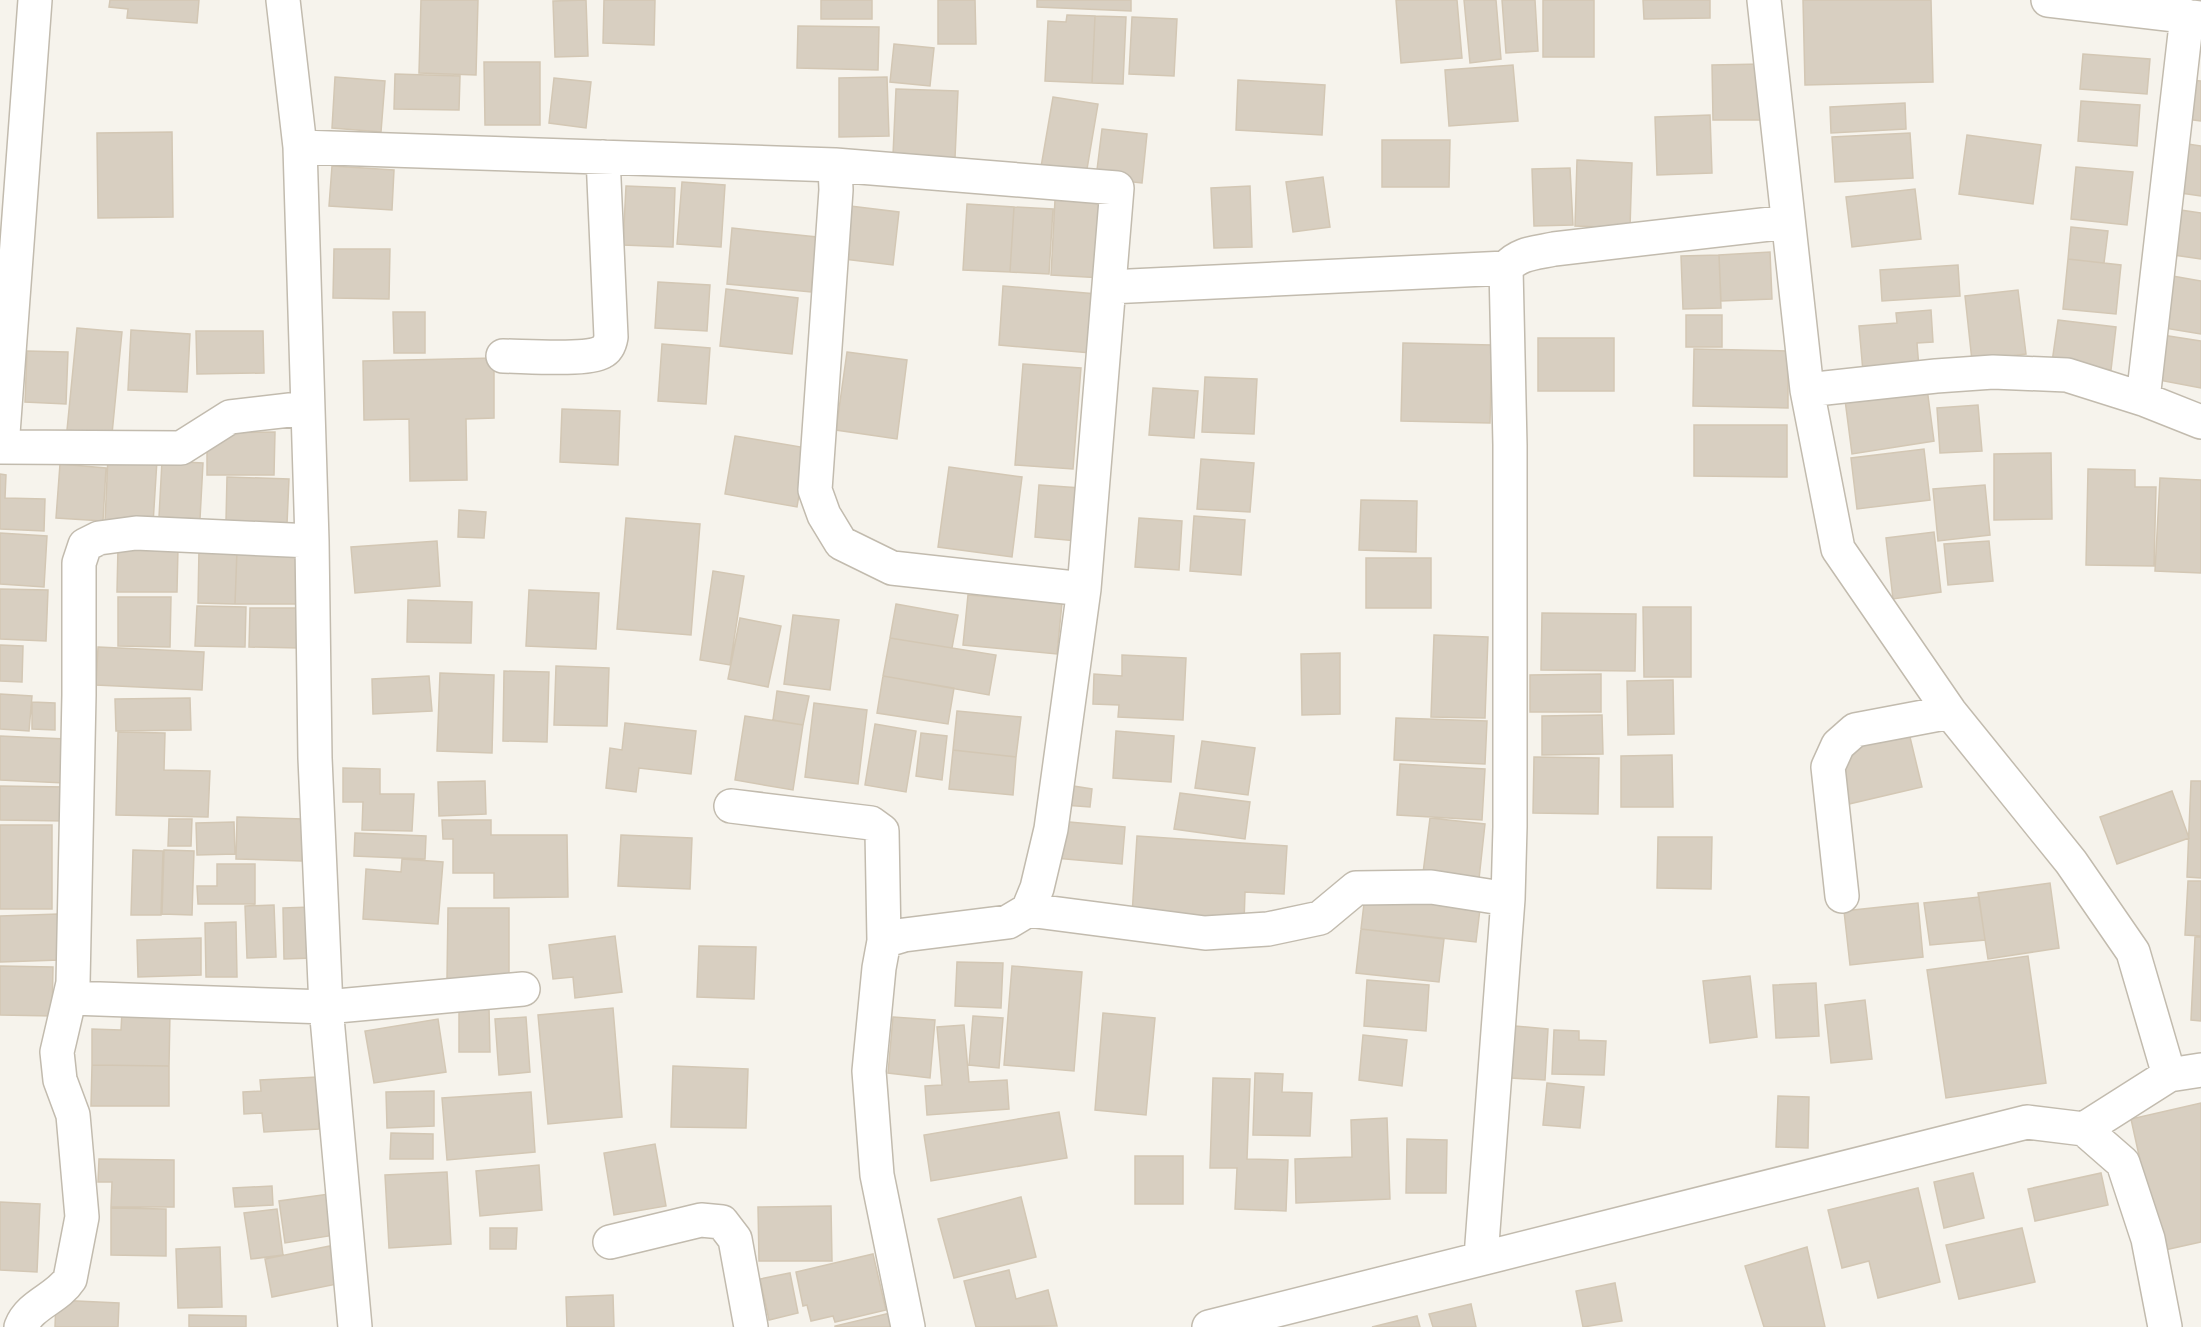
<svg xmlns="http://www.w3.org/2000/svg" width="2201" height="1327" viewBox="0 0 2201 1327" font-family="Helvetica,sans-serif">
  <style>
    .building { fill: #d8cfc1; stroke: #d3c7b4; stroke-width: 1.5 }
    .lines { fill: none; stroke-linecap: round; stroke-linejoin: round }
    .minor-casing { stroke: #c2bbae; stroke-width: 36 }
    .minor { stroke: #fff; stroke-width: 33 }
  </style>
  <rect width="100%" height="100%" fill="#f6f3ec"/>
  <path class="building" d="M110 0H199L197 23 127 18 128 9 109 7Z
    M421 0H478L476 75 419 73Z
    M586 0 588 56 555 57 553 1Z
    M604 0H655L654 45 603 43Z
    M821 0H872V19H821Z
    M938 0H975L976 44H938Z
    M1037 0H1131V11L1037 7Z
    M1396 0H1457L1462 58 1401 63Z
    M1464 0H1496L1501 59 1470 63Z
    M1502 0H1535L1538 51 1506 53Z
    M1543 0H1594V57H1543Z
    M1643 0H1710V18L1644 19Z
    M1803 0H1931L1933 82 1805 85Z
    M1067 15 1095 16 1092 83 1045 81 1048 21 1066 22Z
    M1095 16 1126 17 1123 84 1092 83Z
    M1132 17 1177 19 1174 76 1129 74Z
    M798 26 879 27 878 70 797 68Z
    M894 44 934 48 930 86 890 82Z
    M2083 54 2150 59 2147 94 2080 89Z
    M484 62H540V125H485Z
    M1762 64V120H1713L1712 65Z
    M1513 65 1518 121 1449 126 1445 70Z
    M395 74 460 76 459 110 394 109Z
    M335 77 385 81 381 132 332 128Z
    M887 77 889 136 839 137V78Z
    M554 78 591 82 586 128 549 123Z
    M1238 80 1325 85 1322 135 1236 130Z
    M2191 80 2201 81V121L2186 119Z
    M896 89 958 91 955 158 893 155Z
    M1053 97 1098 104 1086 175 1041 167Z
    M2081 101 2140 105 2137 146 2078 141Z
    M1905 103 1906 129 1831 133 1830 107Z
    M1710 115 1712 173 1657 175 1655 117Z
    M1102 129 1147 134 1142 183 1096 178Z
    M172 132 173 217 98 218 97 133Z
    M1910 133 1913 178 1835 182 1832 137Z
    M1967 135 2041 145 2033 204 1959 194Z
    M1382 140H1450L1449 187H1382Z
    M2181 143 2201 146V196L2174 192Z
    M1577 160 1632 163 1630 228 1575 226Z
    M332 166 394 170 392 210 329 206Z
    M2076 167 2133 172 2127 225 2071 219Z
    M1570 168 1573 225 1534 226 1532 169Z
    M1323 177 1330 227 1293 232 1286 182Z
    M682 182 725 185 721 247 677 244Z
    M626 186 675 188 673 247 623 245Z
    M1250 186 1252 247 1214 248 1211 188Z
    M1915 189 1921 239 1852 247 1846 197Z
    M1055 200 1107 203 1103 278 1051 275Z
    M967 204 1014 207 1010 272 963 270Z
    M850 206 899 212 893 265 844 259Z
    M1014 207 1053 209 1049 274 1010 272Z
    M2174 209 2201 213V259L2167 254Z
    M2071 227 2108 231 2104 263 2068 259Z
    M732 228 817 237 811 292 727 284Z
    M334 249H390L389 299 333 298Z
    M1770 252 1772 299 1721 301 1719 255Z
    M1719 255 1721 308 1683 309 1681 256Z
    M2068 259 2121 265 2116 314 2063 309Z
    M1958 265 1960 296 1882 301 1880 270Z
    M2161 274 2201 281V334L2152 326Z
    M658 282 710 285 707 331 655 328Z
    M1003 286 1097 294 1091 353 999 345Z
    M726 289 798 298 792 354 720 346Z
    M2018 290 2026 354 1972 361 1965 296Z
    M1931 310 1933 342 1917 343 1919 368 1863 372 1859 326 1897 323 1896 313Z
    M393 312H425V353H394Z
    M1686 315H1722V347H1686Z
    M2058 320 2116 327 2111 370 2052 362Z
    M77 328 122 332 112 434 67 430Z
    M131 330 190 334 187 392 128 390Z
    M196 331H263L264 373 197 374Z
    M2156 334 2201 341V388L2148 378Z
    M1538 338H1614V391H1538Z
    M1403 343 1492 345 1490 423 1401 421Z
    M662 344 710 348 706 404 658 401Z
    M1694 349 1788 351V408L1693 406Z
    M27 351 68 352 66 404 25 402Z
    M847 352 907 360 897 439 836 430Z
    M494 358V418L466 419 467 480 410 481 409 419 364 420 363 361Z
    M1023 364 1081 368 1073 469 1015 465Z
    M1205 377 1257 379 1254 434 1202 432Z
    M1153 388 1198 391 1194 438 1149 435Z
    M1927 388 1934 441 1852 454 1845 400Z
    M1978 405 1982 451 1940 453 1937 408Z
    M562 409 620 411 618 465 560 462Z
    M1694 425H1787V477L1694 476Z
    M275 432 274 475H207V433Z
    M735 436 807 448 797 507 725 494Z
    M1924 449 1930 500 1857 509 1851 458Z
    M2051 453 2052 519 1994 520V454Z
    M108 457 157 460 153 524 105 521Z
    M1201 459 1254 463 1250 512 1197 509Z
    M162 461 203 463 200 519 159 517Z
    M60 464 106 468 103 521 56 518Z
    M949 467 1022 477 1012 557 938 547Z
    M2088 469 2135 470V487H2156L2154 566 2086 565Z
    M0 474 6 475 5 498 45 499 44 531 0 529Z
    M227 477 289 479 287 524 226 521Z
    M2160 478 2201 480V573L2155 571Z
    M1039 485 1081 488 1077 541 1035 537Z
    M1985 485 1990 535 1938 541 1933 489Z
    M1361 500 1417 501 1416 552 1359 550Z
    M459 510 486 512 484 538 458 537Z
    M1194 516 1245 520 1241 575 1190 571Z
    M626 518 700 524 691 635 617 629Z
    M1139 518 1182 521 1179 570 1135 567Z
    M1934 532 1941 592 1893 599 1886 538Z
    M0 533 47 536 44 587 0 584Z
    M437 541 440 586 355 593 351 547Z
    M1989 541 1993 581 1948 585 1944 544Z
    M118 547 178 548 177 592H117Z
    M199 549 237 550 235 604 198 603Z
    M237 550 301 551 300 604H235Z
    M1366 558H1431V608H1366Z
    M713 571 744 576 730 665 700 660Z
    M0 589 48 590 46 641 0 639Z
    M529 590 599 593 596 649 526 646Z
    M968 595 1062 603 1057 654 963 645Z
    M118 597H171L170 647 118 646Z
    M408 600 472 602 471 643 407 642Z
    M896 604 958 615 952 648 890 638Z
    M197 606 246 607 245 647 195 646Z
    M1643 607H1691V677H1644Z
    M250 608H299V648L249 647Z
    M1542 613 1636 614 1635 671 1541 670Z
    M793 615 839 620 830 690 784 684Z
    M740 618 781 626 768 687 728 679Z
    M1434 635 1488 637 1485 718 1431 717Z
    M890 638 996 655 989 695 883 676Z
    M0 645 23 646 22 682 0 681Z
    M98 647 204 652 202 690 96 685Z
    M1340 653V714L1302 715 1301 654Z
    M1122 655 1186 658 1183 720 1118 717 1119 705 1093 704 1094 674 1122 676Z
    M556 666 609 668 607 726 554 725Z
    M504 671 549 672 547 742 503 741Z
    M440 673 494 675 492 753 437 751Z
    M1601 674V712H1530V675Z
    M429 676 432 711 373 714 372 679Z
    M883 676 954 688 948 724 877 713Z
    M1673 680 1674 734 1628 735 1627 681Z
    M777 691 809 696 803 725 773 720Z
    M0 694 32 696 29 731 0 729Z
    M190 698 191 730 116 731 115 699Z
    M32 702 55 703V730L32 729Z
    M814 703 867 710 858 784 805 777Z
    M957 711 1021 717 1016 757 953 750Z
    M1602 715 1603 754 1542 755V716Z
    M745 716 803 725 793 790 735 780Z
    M1396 718 1487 721 1485 764 1394 760Z
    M625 723 696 731 691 774 639 768 636 792 606 788 610 748 622 750Z
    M875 724 916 731 906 792 865 785Z
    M1116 731 1174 736 1171 782 1113 778Z
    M118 732 165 733 164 770 210 771 208 817 116 815Z
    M921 733 947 736 942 780 916 776Z
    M1909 733 1922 787 1849 804 1837 750Z
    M0 736 66 739 65 783 0 780Z
    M1202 741 1255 748 1248 795 1195 788Z
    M953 750 1016 757 1013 795 949 789Z
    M1672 755 1673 807H1621V756Z
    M1534 757 1599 758 1598 814 1533 813Z
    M1400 764 1485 769 1482 820 1397 815Z
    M343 768 380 769V794H414L412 831 362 830 363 802H343Z
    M485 781 486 814 439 816 438 782Z
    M2191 781H2201V878L2187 877Z
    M1067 785 1092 789 1090 807 1064 805Z
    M0 786 66 787 65 821 0 820Z
    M2172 791 2189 838 2117 864 2100 817Z
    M1180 793 1250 802 1245 839 1174 829Z
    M237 817 303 819 302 861 236 859Z
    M1430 818 1485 824 1479 879 1423 873Z
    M169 819H192L191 846H168Z
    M442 820H491V835H567L568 897 494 898V873H453V839H443Z
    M1058 821 1125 827 1122 864 1055 858Z
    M234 822 235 854 197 855 196 823Z
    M0 825H52V909H0Z
    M355 833 426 836 425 859 354 856Z
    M621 835 692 838 690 889 618 886Z
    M1137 836 1287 846 1284 894 1245 892 1244 923 1132 915Z
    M1658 837H1712L1711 889 1657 888Z
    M133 850 163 851 161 915H131Z
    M164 850 194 851 192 915 162 914Z
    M402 859 443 862 438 924 363 919 366 869 401 872Z
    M217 864H255V904H198L197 886H217Z
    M2188 881H2201V936L2185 935Z
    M2050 883 2059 948 1988 959 1978 893Z
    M1365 895 1480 909 1476 942 1361 929Z
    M1979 897 1985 940 1930 945 1924 903Z
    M1918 903 1923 957 1850 965 1844 911Z
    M274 905 276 957 247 958 245 906Z
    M312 907 314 958 284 959 283 908Z
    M448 908H509V979H447Z
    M58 914 60 960 0 962V916Z
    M236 922 237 977H206L205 923Z
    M1361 929 1444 939 1439 982 1356 973Z
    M615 936 622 992 575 998 573 977 553 979 549 945Z
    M2195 937H2201V1021L2191 1020Z
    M201 938V975L138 977 137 940Z
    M699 946 756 947 754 999 697 997Z
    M2028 956 2046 1083 1946 1098 1927 970Z
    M957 962 1003 963 1001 1008 955 1006Z
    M0 966 53 967 52 1016 0 1015Z
    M1012 966 1082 972 1074 1071 1004 1065Z
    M1750 976 1757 1037 1710 1043 1703 981Z
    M1367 980 1429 985 1426 1031 1364 1026Z
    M1816 983 1819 1036 1776 1038 1773 985Z
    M1865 1000 1872 1059 1831 1063 1825 1005Z
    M489 1008 490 1052H459V1009Z
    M613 1008 622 1117 548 1124 538 1015Z
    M122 1012 170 1013 169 1066 92 1065V1029L121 1030Z
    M1103 1013 1155 1018 1146 1115 1095 1110Z
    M973 1016 1003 1018 999 1068 969 1065Z
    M526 1017 530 1072 499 1075 495 1019Z
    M893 1017 935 1020 930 1078 888 1073Z
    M438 1019 446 1072 374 1083 365 1031Z
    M964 1025 969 1082 1007 1080 1009 1109 927 1115 925 1086 942 1085 937 1027Z
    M1515 1026 1548 1029 1545 1080 1511 1078Z
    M1554 1030 1579 1031V1040L1606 1041 1604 1075 1552 1074Z
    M1363 1035 1407 1040 1402 1086 1359 1080Z
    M92 1065 169 1066V1106H91Z
    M673 1066 748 1069 746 1128 671 1127Z
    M1255 1073 1283 1074 1282 1092 1312 1093 1310 1136 1253 1135Z
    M317 1077 319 1129 264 1132 262 1113 244 1114 243 1092 261 1091 260 1080Z
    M1213 1078 1250 1079 1247 1159 1288 1160 1286 1211 1235 1209 1237 1168H1210Z
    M1547 1083 1584 1087 1580 1128 1543 1125Z
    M434 1091V1126L387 1128 386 1092Z
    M531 1092 535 1152 447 1160 442 1098Z
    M1778 1096 1809 1097 1808 1148 1776 1147Z
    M2201 1103V1242L2160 1251 2131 1119Z
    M1059 1112 1067 1158 931 1181 924 1135Z
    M1387 1118 1390 1199 1296 1203 1295 1159 1352 1157 1351 1120Z
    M391 1133 433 1134V1159H390Z
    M1407 1139 1447 1140 1446 1193H1406Z
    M655 1144 666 1206 614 1215 604 1153Z
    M1135 1156H1183V1204H1135Z
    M99 1159 174 1160V1207H111L112 1182H98Z
    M539 1165 542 1210 480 1216 476 1171Z
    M447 1172 451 1244 389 1248 385 1175Z
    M1973 1173 1984 1218 1944 1228 1934 1182Z
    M2101 1173 2108 1205 2035 1221 2028 1189Z
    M272 1186 273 1205 235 1207 233 1188Z
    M1918 1188 1940 1282 1878 1298 1869 1261 1842 1268 1828 1210Z
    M329 1194 335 1235 285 1243 279 1201Z
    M1021 1197 1036 1257 954 1278 938 1219Z
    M0 1202 40 1204 37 1272 0 1270Z
    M831 1206 832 1261H759L758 1207Z
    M111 1208 166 1209V1256L111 1255Z
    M277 1209 283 1255 251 1259 244 1213Z
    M490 1228H517L516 1249H490Z
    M2022 1228 2035 1282 1959 1299 1946 1245Z
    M330 1246 337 1284 272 1297 265 1259Z
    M220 1247 222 1307 178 1308 176 1249Z
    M1807 1247 1825 1327H1764L1745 1266Z
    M873 1254 886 1310 835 1322 833 1316 811 1321 807 1305 803 1306 796 1272Z
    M1009 1270 1016 1299 1048 1290 1057 1326 976 1327 964 1281Z
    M790 1273 798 1313 769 1320 760 1279Z
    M1615 1283 1622 1321 1583 1327 1576 1291Z
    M613 1295 614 1327H567L566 1297Z
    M56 1300 119 1303 118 1327H55Z
    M1471 1304 1476 1327H1433L1429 1314Z
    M899 1311 903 1327H835V1326Z
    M189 1315 246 1316V1327H189Z
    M1417 1316 1420 1327H1372Z"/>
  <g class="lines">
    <defs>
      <path id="minor" d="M283 0 300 147 312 541 315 758 326 1007 355 1327
        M1764 0 1807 390 1838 549 1950 712 2071 862 2133 952 2169 1075
        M2048 0 2201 18
        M300 147 835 165 836 190 815 490 824 515 841 543 892 568 1084 589 1051 829 1037 888 1028 910 1008 922 904 935 884 941 879 968 869 1071 877 1175 908 1327
        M835 165 1117 188 1084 589
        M1109 287 1506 268
        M503 356C523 356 586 361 602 352 608 349 610 343 611 337L603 157
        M1807 390 1936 376 1993 372 2067 375 2143 399 2201 422
        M2143 399 2187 16
        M0 447 181 448 230 417 307 408
        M2 447 35 0
        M731 806 871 823 882 831 884 941
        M1842 896 1828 767 1838 745 1855 730 1950 712
        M1028 910 1205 933 1268 929 1320 918 1356 888 1431 887 1508 899
        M71 998 326 1007 523 989
        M2084 1129 2169 1075 2201 1070
        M610 1242 701 1220 722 1222 735 1239 751 1327
        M1481 1257 1508 899 1510 827V445L1506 268C1519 253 1535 253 1554 249L1787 222
        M21 1327C30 1304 57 1299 70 1279L82 1217 73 1115 60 1080 57 1052 73 983 79 695V563L85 545 99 538 136 533 312 541
        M1209 1327 2027 1122 2084 1129 2123 1163 2148 1239 2165 1327"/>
    </defs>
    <use href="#minor" class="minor-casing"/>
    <use href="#minor" class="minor"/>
  </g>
</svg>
